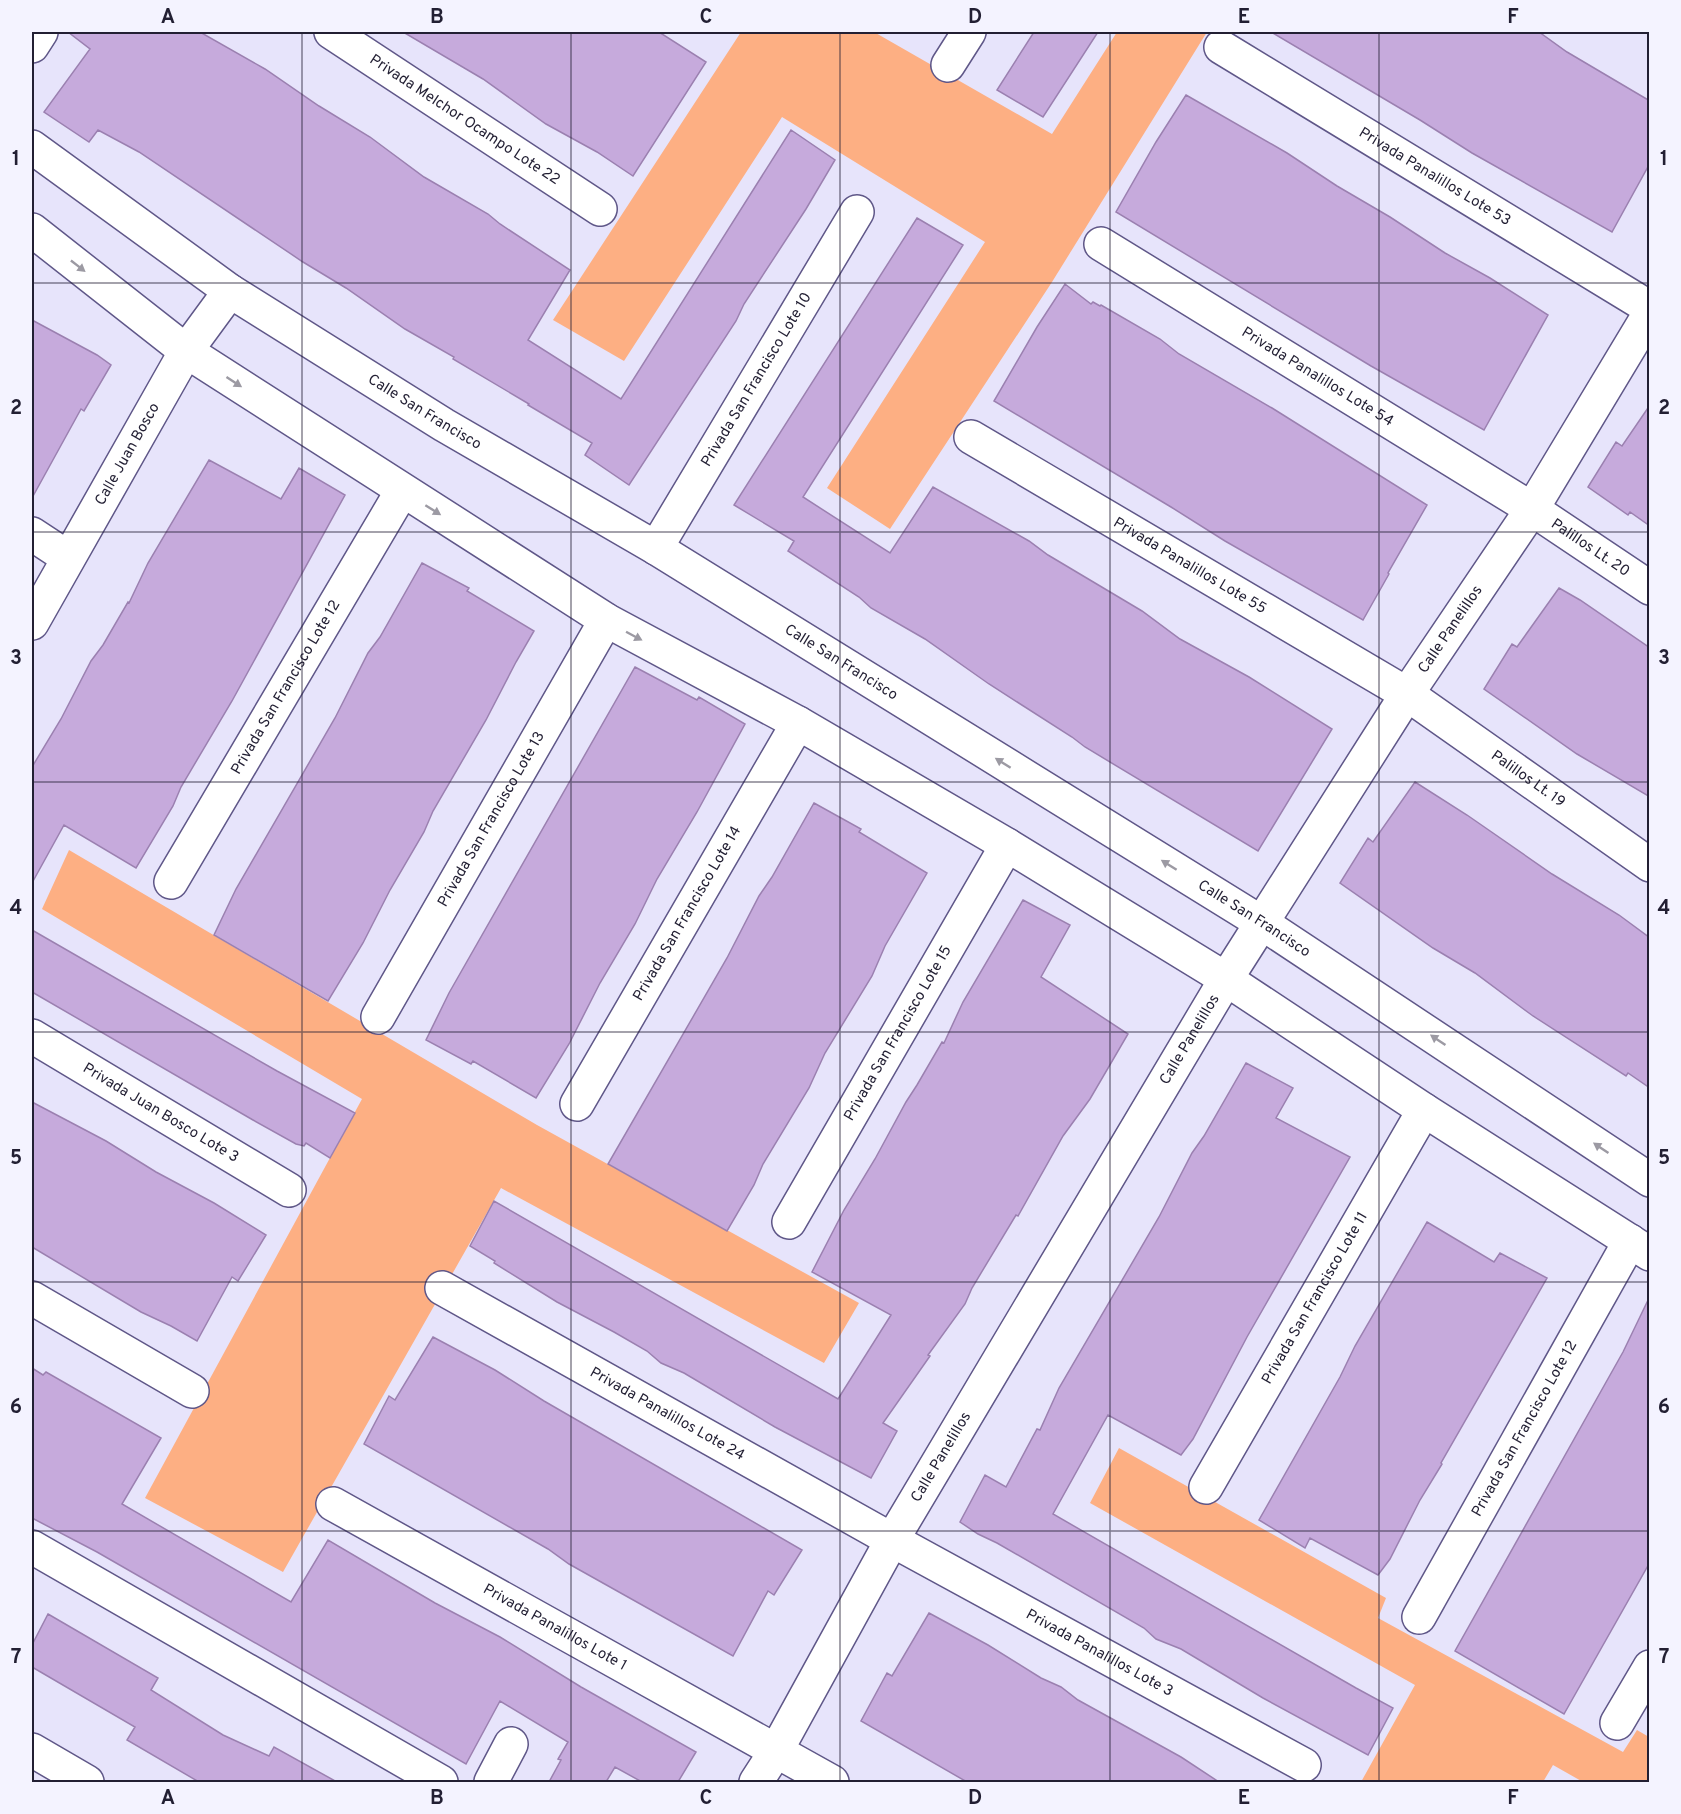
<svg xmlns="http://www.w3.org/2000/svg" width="1681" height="1814" viewBox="0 0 1681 1814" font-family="Overpass,sans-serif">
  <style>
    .green { fill: #fdaf83 }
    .building { fill: #c6aadc; stroke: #9b80b0; stroke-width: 1.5 }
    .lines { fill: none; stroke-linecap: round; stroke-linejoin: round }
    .street-casing { stroke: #5f5788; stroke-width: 36 }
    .secondary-casing { stroke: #5f5788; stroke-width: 36 }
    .street { stroke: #fff; stroke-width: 33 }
    .secondary { stroke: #fff; stroke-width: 33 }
    .oneway { fill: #9c9aa3 }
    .grid { fill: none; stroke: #221f33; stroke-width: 1.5; stroke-opacity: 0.55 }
    .labels { text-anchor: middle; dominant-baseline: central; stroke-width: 6; stroke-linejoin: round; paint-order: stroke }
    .street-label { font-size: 15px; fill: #221f33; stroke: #f4f3ff }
    .neatline { fill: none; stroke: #221f33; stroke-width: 2 }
    .grid-label { font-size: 20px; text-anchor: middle; font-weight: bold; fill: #221f33 }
  </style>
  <rect width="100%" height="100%" fill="#e7e4fb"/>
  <path class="green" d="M741 32H874L1052 134 1117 32H1207L1052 282 890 529 827 488 985 242 782 117 624 361 553 320Z
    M69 850 537 1125 859 1303 824 1363 501 1188 283 1572 145 1498 362 1099 42 909Z
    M1119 1448 1386 1598 1378 1618 1623 1752 1637 1730 1649 1737V1782H1583L1553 1765 1543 1782H1361L1415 1685 1090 1503Z"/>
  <path class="building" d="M68 32H200L265 69 319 106 370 137 424 177 488 214 500 224 570 270 528 340 621 399 791 130 835 160 806 209 744 304 736 321 629 485 585 455 592 443 528 405 529 404 453 359 454 357 405 329 346 288 303 262 139 152 98 130 89 142 44 112 90 49Z
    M403 32H659L706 62 633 176 597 152 546 124 483 79Z
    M1034 32H1098L1043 117 997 90Z
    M1271 32H1539L1567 52 1650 101V163L1612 232 1472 153 1420 120Z
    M1186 95 1287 153 1337 186 1390 217 1445 253 1490 278 1548 315 1484 430 1371 366 1116 212 1156 142Z
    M917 218 963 245 803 497 890 553 933 487 1029 541 1048 555 1142 611 1180 639 1249 677 1332 729 1258 851 1085 747 1072 737 989 684 925 639 871 608 859 597 788 551 794 541 734 505Z
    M1065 284 1091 304 1093 302 1100 306 1101 305 1160 339 1179 354 1272 408 1427 505 1388 573 1389 574 1363 620 1225 541 1171 507 994 401 1037 327Z
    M32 320 97 355 111 365 84 411 81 409 32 498Z
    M1650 405V526L1630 512 1628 515 1588 487 1616 442 1622 446Z
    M209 460 281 499 299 468 345 495 232 701 181 787 173 806 136 868 64 825 32 883V767L61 719 91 661 103 645 128 602 129 603 148 563Z
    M422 563 469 588 467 591 534 631 516 662 486 720 433 811 424 832 390 890 363 943 328 1001 214 935 236 889 335 718 368 653 380 637Z
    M1559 588 1580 600 1650 648V797L1577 754 1484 689 1512 644 1517 647Z
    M635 667 697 700 699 697 745 724 697 812 657 879 635 924 600 983 569 1044 536 1098 473 1061 471 1064 426 1040 449 993Z
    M1415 782 1467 815 1552 874 1619 915 1650 938V1088L1628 1073 1626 1076 1533 1016 1475 973 1433 948 1340 883 1368 838 1373 842Z
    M814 803 861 829 859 832 927 873 885 946 872 976 825 1053 809 1088 763 1164 754 1185 727 1231 608 1164 727 958 759 896 772 877Z
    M1023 900 1070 925 1041 977 1128 1034 1090 1099 1063 1136 1018 1216 1016 1215 972 1288 965 1304 928 1355 930 1356 883 1423 897 1431 871 1478 775 1427 684 1373 661 1363 647 1351 614 1332 557 1302 494 1263 495 1261 470 1246 494 1201 838 1399 891 1315 812 1272 844 1210 875 1159 906 1102 917 1085 942 1042 944 1043 963 1002Z
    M32 930 277 1071 355 1113 330 1158 306 1143 304 1146 296 1144 253 1120 32 992Z
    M1246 1063 1293 1088 1276 1118 1350 1157 1247 1337 1193 1439 1181 1455 1108 1415 1053 1514 1356 1688 1393 1708 1368 1755 1263 1698 1181 1649 1156 1639 1144 1628 997 1543 978 1534 960 1522 985 1475 1006 1487 1037 1429 1040 1430 1059 1388 1159 1217 1192 1153 1204 1136Z
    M32 1102 106 1141 156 1172 214 1203 266 1235 238 1281 232 1277 197 1341 171 1326 141 1312 32 1247Z
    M1427 1222 1494 1262 1500 1253 1547 1278 1441 1463 1442 1464 1420 1500 1390 1559 1378 1575 1310 1538 1305 1548 1259 1520 1340 1377 1355 1346Z
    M1650 1296V1562L1564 1714 1455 1651 1623 1352Z
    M433 1337 495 1370 544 1401 802 1550 774 1595 768 1591 733 1656 569 1564 548 1549 364 1444 389 1396 395 1400Z
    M32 1368 43 1375 46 1372 161 1438 122 1504 291 1602 328 1540 435 1603 500 1637 581 1687 696 1752 678 1782H642L615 1767 606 1782H549L561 1760 558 1759 568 1742 500 1701 466 1764 97 1552 32 1518Z
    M929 1613 988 1645 1041 1678 1061 1687 1078 1700 1181 1757 1219 1782H967L861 1721 887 1673 892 1676Z
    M48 1614 158 1678 151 1690 223 1735 269 1756 274 1747 337 1782H199L127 1740 135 1727 32 1667V1645Z"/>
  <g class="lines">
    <defs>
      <g id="street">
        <path id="s1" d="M331 32 600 209"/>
        <path id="s2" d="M1221 47 1650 308"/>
        <path d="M948 65 969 32"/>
        <path id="s3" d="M1101 244 1532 509 1650 588"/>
        <path id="s4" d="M971 437 1407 694 1650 865"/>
        <path d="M32 534 67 557"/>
        <path id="s5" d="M656 548 857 212"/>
        <path id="s6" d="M32 623 186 351 230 291"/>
        <path id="s7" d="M171 882 402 491"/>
        <path id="s8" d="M378 1017 606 620"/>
        <path id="s9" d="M32 1036 289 1190"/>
        <path id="s10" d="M577 1104 798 723"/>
        <path id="s11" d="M789 1222 1007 845"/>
        <path id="s12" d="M442 1288 892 1540 1304 1765"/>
        <path d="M32 1298 192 1391"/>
        <path id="s13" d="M1206 1487 1424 1110"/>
        <path id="s14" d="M333 1504 832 1782"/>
        <path d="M32 1547 441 1782"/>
        <path id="s15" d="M1419 1617 1630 1241"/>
        <path d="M1617 1723 1650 1667"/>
        <path d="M32 1750 87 1782"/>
        <path d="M491 1782 511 1744"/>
        <path id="s16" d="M756 1782 776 1751 892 1540 1226 979 1407 694 1532 509 1650 313"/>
      </g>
      <g id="secondary">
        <path d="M32 46 41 32"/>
        <path id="s17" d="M32 147 230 291 444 425 656 548 1262 923 1650 1180"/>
        <path d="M32 230 186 351 606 620 798 723 1007 845 1226 979 1424 1110 1650 1254"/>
      </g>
    </defs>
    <use href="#street" class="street-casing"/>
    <use href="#secondary" class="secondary-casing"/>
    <use href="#street" class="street"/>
    <use href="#secondary" class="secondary"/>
  </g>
  <defs><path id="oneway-solid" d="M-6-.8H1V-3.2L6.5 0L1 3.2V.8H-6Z" transform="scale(1.5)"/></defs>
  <g class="oneway">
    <use href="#oneway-solid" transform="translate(78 266) rotate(38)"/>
    <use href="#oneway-solid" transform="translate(234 382) rotate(33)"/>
    <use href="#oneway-solid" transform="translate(433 510) rotate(32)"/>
    <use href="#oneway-solid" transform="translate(634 636) rotate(28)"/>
    <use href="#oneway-solid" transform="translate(1003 763) rotate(-148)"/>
    <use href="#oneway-solid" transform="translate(1169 865) rotate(-148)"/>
    <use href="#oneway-solid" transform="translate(1438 1040) rotate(-146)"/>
    <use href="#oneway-solid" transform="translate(1601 1148) rotate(-146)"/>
  </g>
  <path class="grid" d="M302 32V1782M571 32V1782M840 32V1782M1110 32V1782M1379 32V1782M32 283H1650M32 532H1650M32 782H1650M32 1032H1650M32 1282H1650M32 1531H1650"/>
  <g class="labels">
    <g class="street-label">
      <text stroke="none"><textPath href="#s1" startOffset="160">Privada Melchor Ocampo Lote 22</textPath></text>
      <text stroke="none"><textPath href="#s2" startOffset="250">Privada Panalillos Lote 53</textPath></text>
      <text stroke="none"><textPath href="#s3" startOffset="254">Privada Panalillos Lote 54</textPath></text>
      <text stroke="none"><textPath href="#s5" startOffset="196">Privada San Francisco Lote 10</textPath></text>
      <text stroke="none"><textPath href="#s17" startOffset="474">Calle San Francisco</textPath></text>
      <text stroke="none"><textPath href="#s6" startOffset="194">Calle Juan Bosco</textPath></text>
      <text stroke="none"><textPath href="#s3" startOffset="576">Palillos Lt. 20</textPath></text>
      <text stroke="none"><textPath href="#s4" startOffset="254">Privada Panalillos Lote 55</textPath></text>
      <text stroke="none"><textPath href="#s16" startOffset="1346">Calle Panelillos</textPath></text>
      <text stroke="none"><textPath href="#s17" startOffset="960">Calle San Francisco</textPath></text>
      <text stroke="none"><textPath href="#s7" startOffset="226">Privada San Francisco Lote 12</textPath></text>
      <text stroke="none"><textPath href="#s4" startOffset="654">Palillos Lt. 19</textPath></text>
      <text stroke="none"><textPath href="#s8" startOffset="228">Privada San Francisco Lote 13</textPath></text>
      <text stroke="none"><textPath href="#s10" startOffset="220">Privada San Francisco Lote 14</textPath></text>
      <text stroke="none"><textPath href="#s17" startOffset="1446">Calle San Francisco</textPath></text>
      <text stroke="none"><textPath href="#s11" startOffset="218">Privada San Francisco Lote 15</textPath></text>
      <text stroke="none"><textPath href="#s16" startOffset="860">Calle Panelillos</textPath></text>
      <text stroke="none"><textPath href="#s9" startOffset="150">Privada Juan Bosco Lote 3</textPath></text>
      <text stroke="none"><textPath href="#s13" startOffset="218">Privada San Francisco Lote 11</textPath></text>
      <text stroke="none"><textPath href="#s12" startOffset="258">Privada Panalillos Lote 24</textPath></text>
      <text stroke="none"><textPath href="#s15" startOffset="216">Privada San Francisco Lote 12</textPath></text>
      <text stroke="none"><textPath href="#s16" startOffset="374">Calle Panelillos</textPath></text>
      <text stroke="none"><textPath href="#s14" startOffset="254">Privada Panalillos Lote 1</textPath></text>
      <text stroke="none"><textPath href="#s12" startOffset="752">Privada Panalillos Lote 3</textPath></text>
    </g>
  </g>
  <rect width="1681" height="1814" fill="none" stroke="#f4f3ff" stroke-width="66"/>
  <rect x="33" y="33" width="1615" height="1748" class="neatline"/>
  <g class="grid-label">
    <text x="168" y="23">A</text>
    <text x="437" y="23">B</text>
    <text x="706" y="23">C</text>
    <text x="975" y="23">D</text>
    <text x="1244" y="23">E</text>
    <text x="1513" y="23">F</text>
    <text x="16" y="165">1</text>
    <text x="1664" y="165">1</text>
    <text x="16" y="414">2</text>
    <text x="1664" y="414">2</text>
    <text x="16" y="664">3</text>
    <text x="1664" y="664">3</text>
    <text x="16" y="914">4</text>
    <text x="1664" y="914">4</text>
    <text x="16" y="1164">5</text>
    <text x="1664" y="1164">5</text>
    <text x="16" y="1413">6</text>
    <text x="1664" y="1413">6</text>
    <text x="16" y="1663">7</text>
    <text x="1664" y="1663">7</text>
    <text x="168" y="1804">A</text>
    <text x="437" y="1804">B</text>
    <text x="706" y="1804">C</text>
    <text x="975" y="1804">D</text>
    <text x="1244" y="1804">E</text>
    <text x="1513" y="1804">F</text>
  </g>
</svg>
